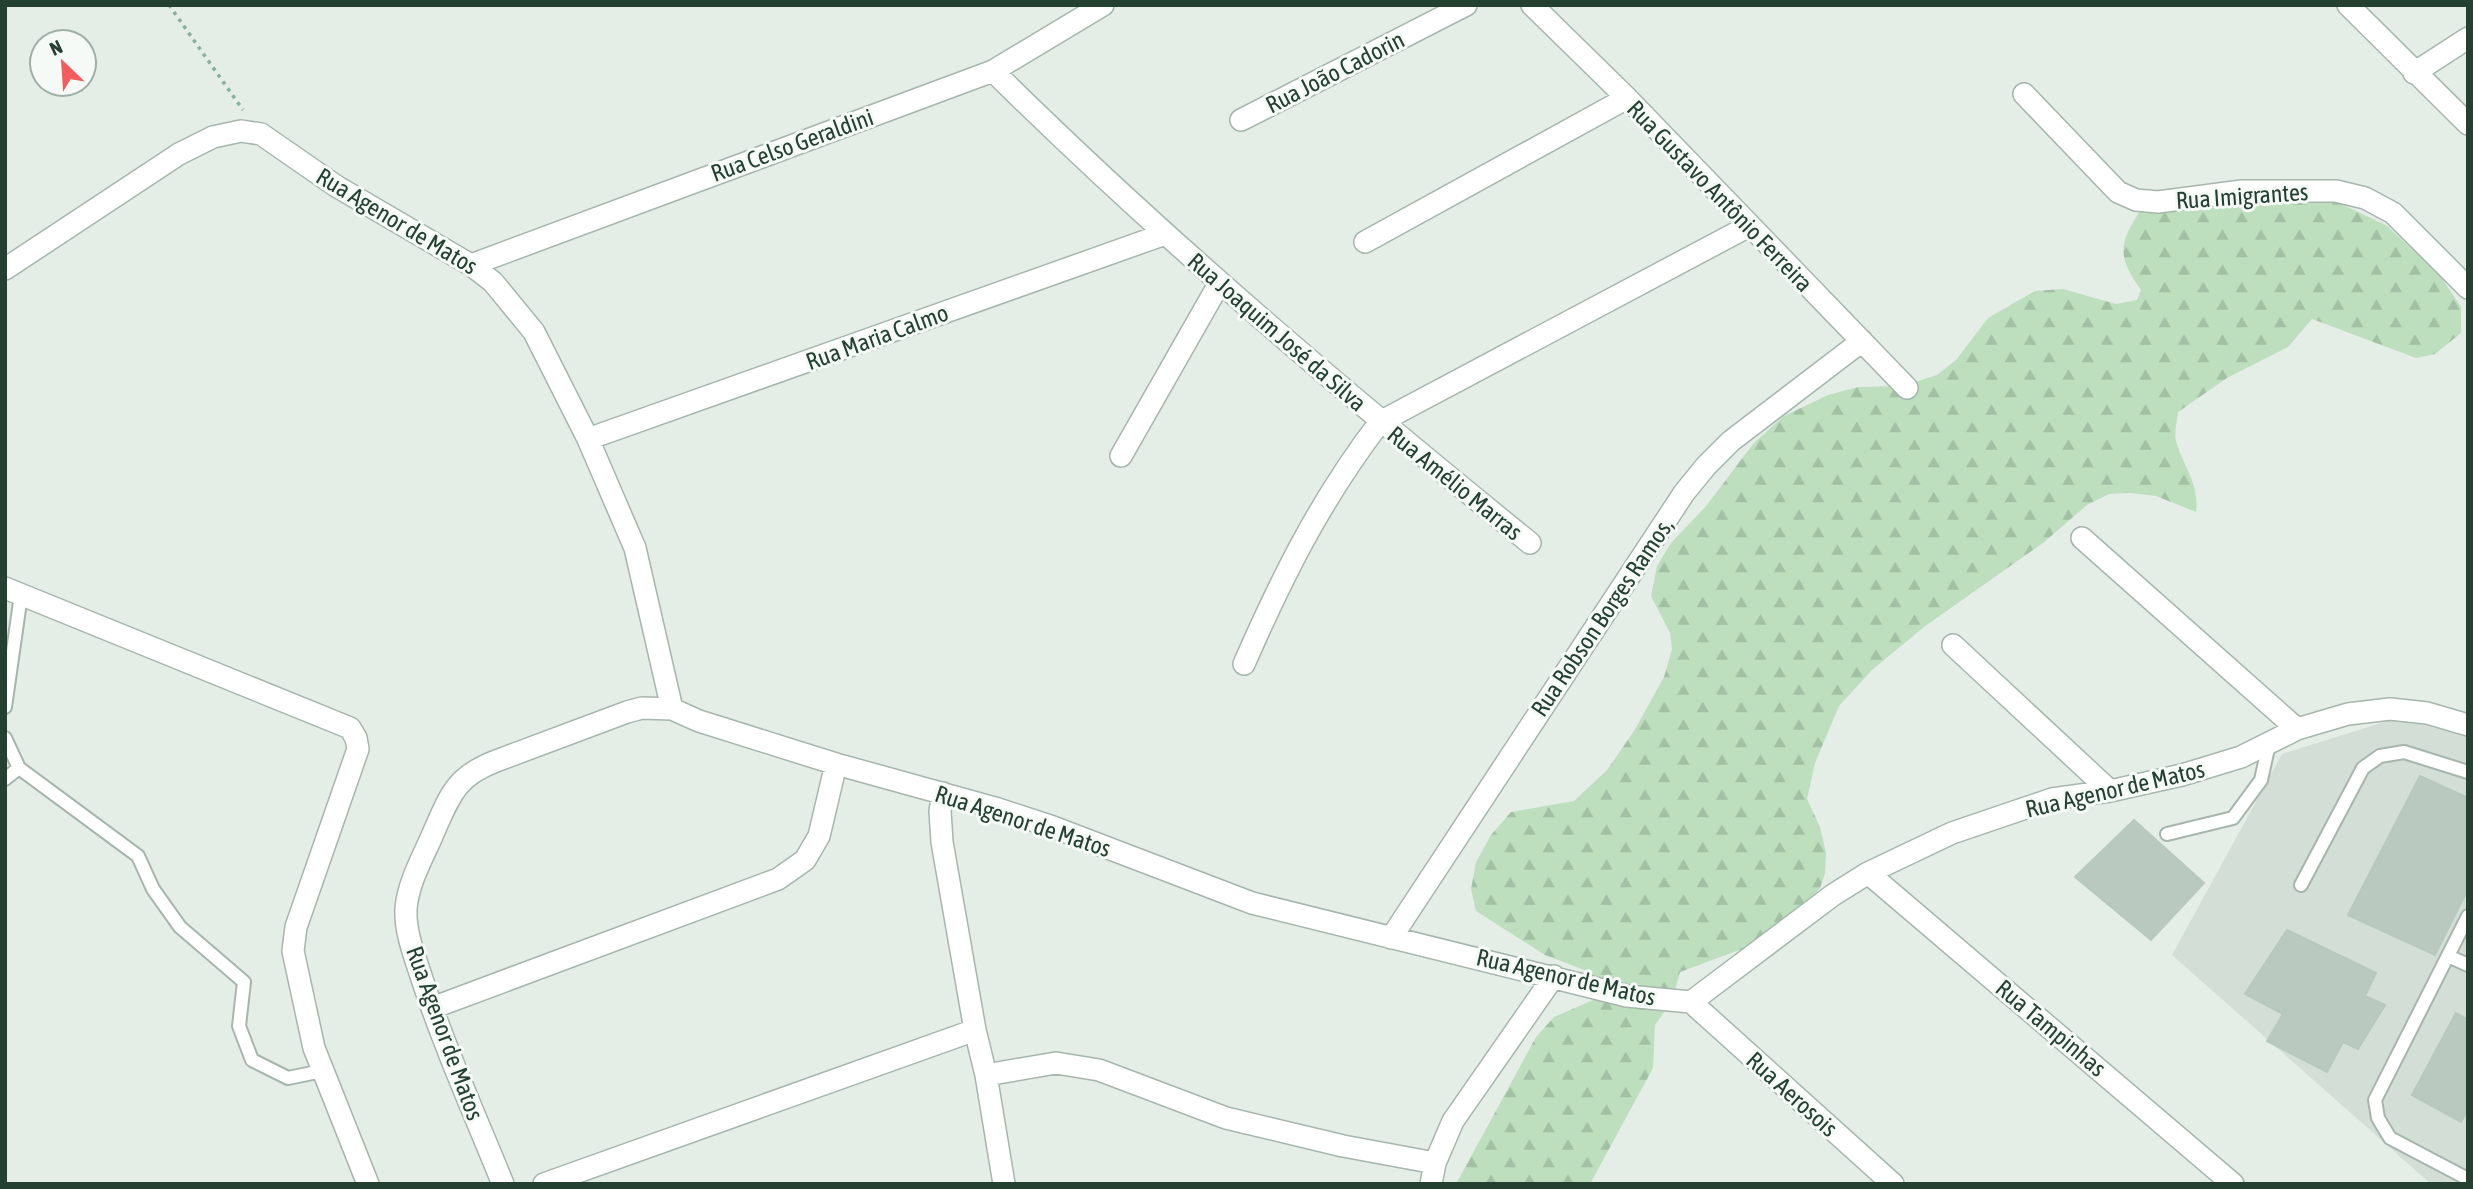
<svg xmlns="http://www.w3.org/2000/svg" width="2473" height="1189" viewBox="0 0 2473 1189" font-family="'Asap Condensed',sans-serif">
  <style>
    .built { fill: #d2ded6 }
    .forest { fill: url(#forest-firs) }
    .building { fill: #bac9bf; stroke: #b7c8bc; stroke-width: 2 }
    .lines { fill: none; stroke-linecap: round; stroke-linejoin: round }
    .lane-casing { stroke: #a6b6ad; stroke-width: 16 }
    .street-casing { stroke: #a6b6ad; stroke-width: 24 }
    .path { stroke: #85b298; stroke-width: 3.5; stroke-dasharray: 3.5 5; stroke-linecap: butt }
    .lane { stroke: #fff; stroke-width: 12 }
    .street { stroke: #fff; stroke-width: 21 }
    .labels { text-anchor: middle; dominant-baseline: central; stroke-width: 6; stroke-linejoin: round; paint-order: stroke }
    .street-label { font-size: 24px; fill: #234031; stroke: #f5faf6 }
  </style>
  <defs>
    <pattern id="forest-firs" width="22" height="20" patternUnits="userSpaceOnUse" patternTransform="scale(1.75)"><rect width="22" height="20" fill="#bddfbe"/><path d="M5 1l3.5 6h-7zM16 11l3.5 6h-7z" fill="#a2c0a4"/></pattern>
  </defs>
  <rect width="100%" height="100%" fill="#e4eee7"/>
  <path class="built" d="M2397 718 2468 737V1184H2431L2172 955 2282 754Z"/>
  <path class="forest" d="M2286 197 2339 203 2386 225 2439 274 2461 307V333L2435 354 2416 358 2312 319 2288 347 2227 378 2178 412C2177 421 2174 433 2176 441 2183 466 2200 485 2196 512L2156 496 2130 493 2109 494 2087 505 2043 543 1924 627 1872 670 1839 706 1815 763 1807 799 1820 827 1826 853 1825 874 1820 888 1792 922 1769 939 1680 972 1672 1001 1655 1025 1653 1068 1590 1184H1456L1536 1037 1554 1017 1593 1000 1599 992 1598 982 1587 971 1545 955 1476 911 1471 889 1476 862 1491 835 1511 812 1574 801 1607 770 1634 731 1664 677 1672 649 1670 633 1651 596 1657 566 1671 543 1707 505 1753 444 1784 416 1828 395 1858 387 1903 386 1937 375 1956 360 1988 318 2035 291 2063 289 2116 304 2137 300 2141 290C2116 255 2119 243 2142 208Z"/>
  <path class="building" d="M2420 776 2468 798V889L2435 955 2348 915Z
    M2134 820 2204 883 2151 940 2075 877Z
    M2287 930 2376 973 2365 996 2385 1005 2358 1049 2343 1042 2327 1072 2267 1041 2283 1014 2245 994Z
    M2456 1013 2468 1020V1109L2461 1122 2412 1095Z"/>
  <g class="lines">
    <defs>
      <path id="lane" d="M5 707 21 595
        M5 738 19 768 138 856 153 889 180 927 244 982 239 1026 252 1060 288 1078 322 1071
        M5 779 19 768
        M2167 834 2233 818 2261 780 2269 744
        M2301 885 2363 768 2380 756 2404 752 2468 772
        M2468 916 2375 1100 2378 1118 2390 1138 2468 1179
        M2448 956 2468 965"/>
      <path id="street" d="M1532 5 1627 98 1907 388
        M2348 5 2468 124
        M993 71C1163 239 1345 393 1530 543
        M2414 73 2468 38
        M2024 94 2118 192 2136 200 2158 202 2242 191H2336L2365 198 2393 213 2468 288
        M1241 120 1466 5
        M1365 242 1627 98
        M471 265 993 71 1103 5
        M5 269 179 154 213 137 241 131 261 134 336 186 471 265 493 282 534 332 588 439 635 548 672 709
        M588 439 1165 234
        M1121 456 1219 284
        M2082 538 2297 729
        M5 588 350 728 356 738 358 749 296 927 293 951 314 1048 368 1184
        M1953 645 2110 791
        M1244 664C1283 575 1321 499 1380 422L1749 226
        M943 793 940 811 942 842 975 1030 986 1075 1004 1184
        M1868 873 2233 1184
        M1391 938 1684 493 1706 466 1731 441 1862 341
        M1691 1002 1893 1184
        M432 1008 778 879 805 860 819 836 836 764
        M986 1075 1056 1063 1099 1070 1226 1118 1343 1146 1435 1163
        M503 1184C475 1115 444 1046 421 976 414 954 405 932 406 909 408 881 425 854 435 829 451 793 457 776 496 761L627 712 642 708 672 709 699 721 836 764 995 808 1053 827 1252 903 1627 996 1691 1002 1833 895 1868 873 1952 833 2052 799 2110 791 2182 775 2241 757 2297 729 2348 714 2390 709 2427 713 2468 725
        M544 1184 975 1030
        M1431 1184 1435 1163 1453 1121 1554 976"/>
    </defs>
    <use href="#lane" class="lane-casing"/>
    <use href="#street" class="street-casing"/>
    <path class="path" d="M169 5 243 110"/>
    <use href="#lane" class="lane"/>
    <use href="#street" class="street"/>
  </g>
  <g class="labels">
    <g class="street-label">
      <text transform="translate(1335 72) rotate(-27)">Rua João Cadorin</text>
      <text transform="translate(792 145) rotate(-20)">Rua Celso Geraldini</text>
      <text transform="translate(1720 196) rotate(46)">Rua Gustavo Antônio Ferreira</text>
      <text transform="translate(2242 196) rotate(-4)">Rua Imigrantes</text>
      <text transform="translate(397 221) rotate(31)">Rua Agenor de Matos</text>
      <text transform="translate(1277 332) rotate(41)">Rua Joaquim José da Silva</text>
      <text transform="translate(877 337) rotate(-20)">Rua Maria Calmo</text>
      <text transform="translate(1455 483) rotate(39)">Rua Amélio Marras</text>
      <text transform="translate(1602 617) rotate(-56)">Rua Robson Borges Ramos,</text>
      <text transform="translate(2115 789) rotate(-13)">Rua Agenor de Matos</text>
      <text transform="translate(1023 821) rotate(18)">Rua Agenor de Matos</text>
      <text transform="translate(1566 977) rotate(13)">Rua Agenor de Matos</text>
      <text transform="translate(2051 1028) rotate(40)">Rua Tampinhas</text>
      <text transform="translate(445 1033) rotate(70)">Rua Agenor de Matos</text>
      <text transform="translate(1792 1094) rotate(42)">Rua Aerosois</text>
    </g>
  </g>
  <rect width="2473" height="1189" fill="none" stroke="#234031" stroke-width="14"/>
  <g transform="translate(63 63) rotate(335)"><circle r="33" fill="#f5faf6" stroke="#a1b0a7" stroke-width="2"/>
  <path d="M0-5L12 26L0 18L-12 26Z" fill="#f35d5d"/>
  <text y="-10" font-size="19" font-weight="bold" text-anchor="middle" fill="#234031">N</text>
  </g>
</svg>
